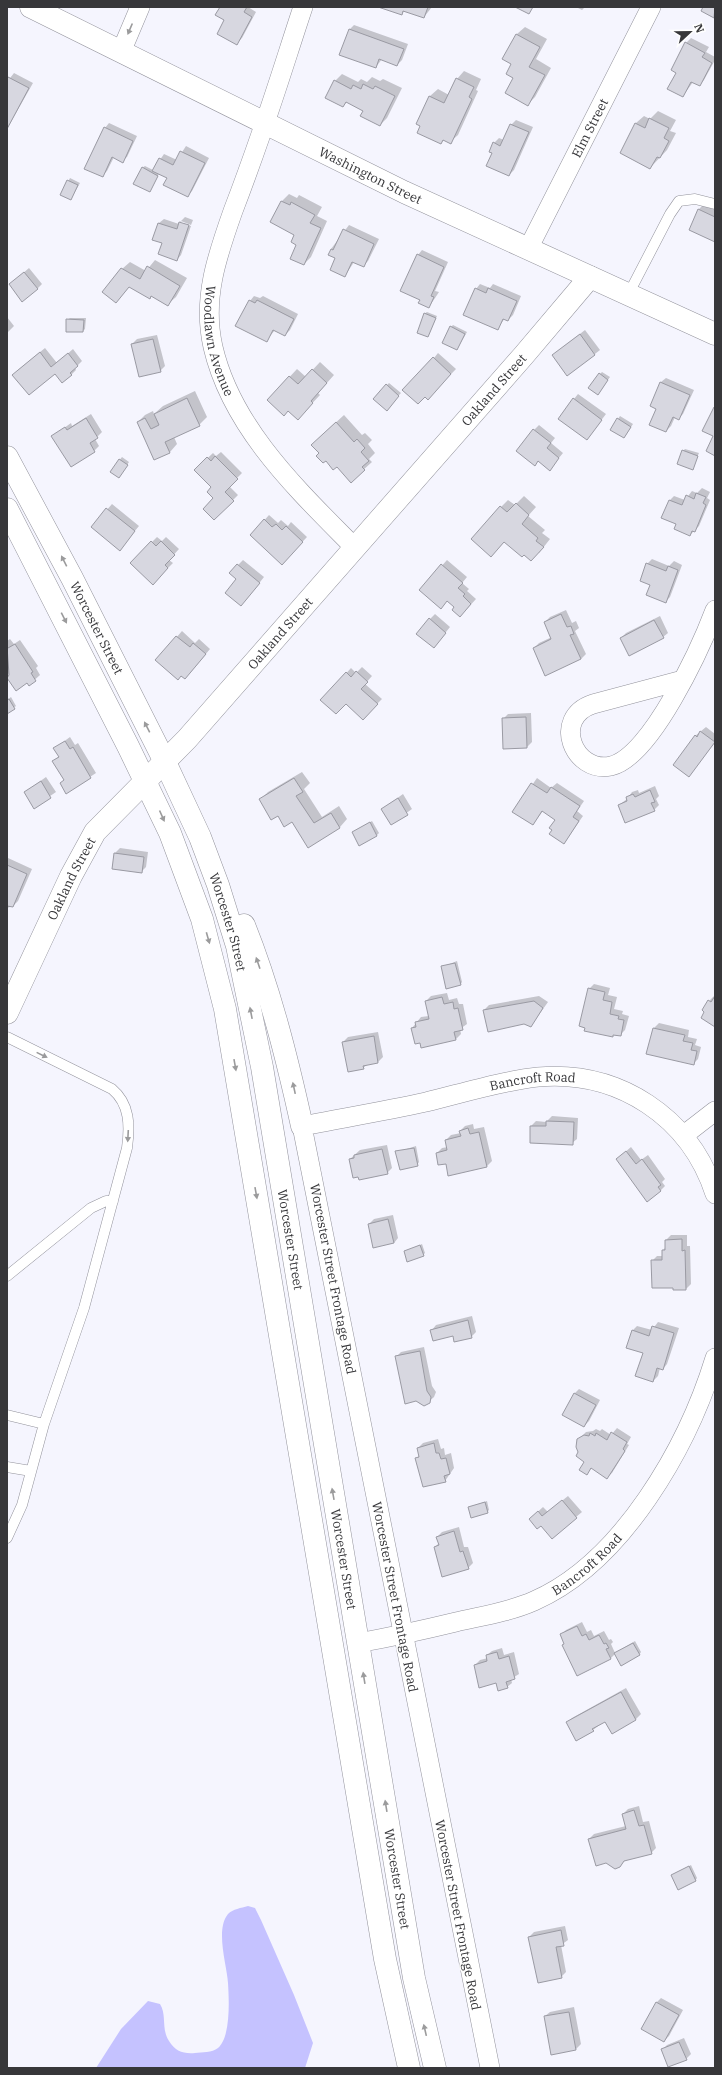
<svg xmlns="http://www.w3.org/2000/svg" width="722" height="2075" viewBox="0 0 722 2075" font-family="'IBM Plex Serif',serif">
  <style>
    .green { fill: #c5c2ff }
    .shadow { fill: #0003 }
    .building { fill: #d7d7e0; stroke: #9a9aa3 }
    .lines { fill: none; stroke-linecap: round; stroke-linejoin: round }
    .service-casing { stroke: #93939c; stroke-width: 11 }
    .minor-casing { stroke: #93939c; stroke-width: 20 }
    .tertiary-casing { stroke: #93939c; stroke-width: 23 }
    .primary-casing { stroke: #93939c; stroke-width: 23 }
    .trunk-casing { stroke: #93939c; stroke-width: 23 }
    .service { stroke: #fff; stroke-width: 10 }
    .minor { stroke: #fff; stroke-width: 19 }
    .tertiary { stroke: #fff; stroke-width: 22 }
    .primary { stroke: #fff; stroke-width: 22 }
    .trunk { stroke: #fff; stroke-width: 22 }
    .oneway { fill: #9b9b9c }
    .labels { text-anchor: middle; dominant-baseline: central; stroke-width: 3; stroke-linejoin: round; paint-order: stroke }
    .street-label { font-size: 13px; fill: #37373a; stroke: #fff }
  </style>
  <rect width="100%" height="100%" fill="#f5f5fe"/>
  <path class="green" d="M248 1906 255 1908 261 1920 294 1995 313 2043 305 2068H96L121 2029 148 2001 160 2004C167 2015 161 2029 169 2041 175 2051 183 2054 195 2053 202 2052 212 2053 218 2048 231 2037 229 1999 228 1983 227 1965 215 1930 228 1914 233 1909 241 1908 248 1906Z"/>
  <path class="shadow" d="M221 7H248L256 12 242 38 237 43Z
    M382 7H432L424 17 405 10 402 14Z
    M576 7H585L582 10Z
    M354 25 408 44 402 60 397 65 382 59 376 67 349 30Z
    M525 27 547 39 536 59 551 68 535 97 528 104 514 78 512 64 504 59 517 34Z
    M691 38 709 47 706 52 715 57V60L704 80 700 85 693 82 683 96 677 73 686 43Z
    M464 71 481 79 476 90 478 91 458 135 450 142 444 140 441 143 417 123 430 96 438 89 449 95 457 79Z
    M14 73 33 83 7 129V82Z
    M342 74 358 82 361 79 367 82 372 77 380 81 383 79 402 88 387 118 380 125 364 110 347 102 343 106 335 81Z
    M658 111 676 120 670 131 676 133 667 150 650 168 621 153 636 123 644 116 650 119Z
    M516 120 533 127 514 170 509 175 493 153 494 143 499 138 504 140 511 125Z
    M109 123 137 136 127 157 122 161 114 157 107 171 102 176 105 128Z
    M186 146 209 158 192 191 187 196 168 178 159 174 149 191 142 168 145 166 153 170 164 154 177 160Z
    M70 178 80 183 71 199 61 195Z
    M289 194 297 198 299 195 322 207 317 216 327 221 311 257 304 264 295 235 271 222 282 201Z
    M706 202 715 206V241L690 230 699 209Z
    M185 217 193 220 191 225 181 221V223L191 226 181 255 177 260 163 242 159 223 164 219 179 224 180 222Z
    M349 225 379 239 368 261 363 266 354 262 345 276 331 249Z
    M422 250 448 262 435 291 439 292 429 307 421 299 418 255Z
    M155 260 187 278 176 297 168 304 130 286 116 302 122 269 130 262 146 271Z
    M29 268 42 284 37 289 15 280Z
    M480 284 490 288 493 284 521 296 513 315 508 320 505 318 498 328 476 289Z
    M254 296 260 298 263 296 298 314 290 330 285 335 275 330 266 341 250 301Z
    M427 312 437 316 428 336 424 314Z
    M7 317 14 326 7 333Z
    M70 318H86L85 329 83 331 67 320Z
    M453 325 467 332 457 349 451 327Z
    M585 330 600 350 568 375 558 351Z
    M157 335 165 366 160 371 132 344 137 339Z
    M45 348 57 363 73 349 82 361 75 368 76 370 71 375 18 370Z
    M438 353 456 369 428 398 425 396 434 358Z
    M320 362 334 375 318 393 320 395 305 411 288 410 268 400 297 369 306 377Z
    M602 372 610 377 600 391V374Z
    M666 378 694 390 683 414 678 419 675 417 671 426 666 431 657 409 651 406 661 382Z
    M389 383 401 393 386 409 374 399Z
    M195 391 207 417 199 425 174 437 177 444 170 452 155 459 138 422 145 415 153 411 154 414 163 406Z
    M578 394 606 414 587 439 574 399Z
    M91 414 102 432 95 439 99 446 94 451 53 436 71 423 72 426Z
    M344 415 362 435 365 433 372 440 368 444 375 453 369 459 372 462 351 481 337 466 320 453 319 438Z
    M620 416 633 424 626 435 618 419Z
    M539 425 555 438 551 443 563 453 554 464 539 460 534 465V430Z
    M685 449 699 453 692 468 683 451Z
    M221 452 242 473 229 486 238 495 214 519 215 498 212 487 195 470 213 453 216 456Z
    M122 457 129 462 121 474 111 471Z
    M702 488 710 492 707 498 710 500 699 526 690 535 677 524 669 501 674 496 685 500 692 491 697 493Z
    M524 496 536 507 528 516 545 530 542 533 550 539 539 553 505 541 491 556 501 507 508 500 515 505Z
    M112 504 139 526 124 544 92 527Z
    M269 515 278 523 281 520 288 526 291 522 307 537 287 558 251 535Z
    M157 537 162 541 166 537 179 549 169 560 173 563 153 583 131 563Z
    M652 559 669 566 674 561 682 565 670 597 665 602 651 584 647 564Z
    M243 560 264 577 246 600 238 579 230 573Z
    M447 560 467 577 462 583 469 589 467 591 476 599 465 611 456 607 448 600 420 590Z
    M566 610 572 623 576 621 579 628 575 631 586 654 581 659 534 648 539 643 552 637 545 622 550 617Z
    M435 614 450 627 438 642 430 619Z
    M660 616 668 633 663 637 621 638 626 633Z
    M182 631 195 643 199 639 210 649 190 673 182 675 157 660Z
    M10 639 14 644 20 640 38 666 36 668 40 675 29 685 27 682 16 690 7 677 9 675 7 671V641Z
    M362 667 372 676 365 684 382 699 363 718 346 702 322 700 351 668 356 673Z
    M11 697 16 706 7 713V700Z
    M531 713 532 742 527 747 503 719 508 714Z
    M706 727 715 734V742L689 776 695 736Z
    M70 737 75 745 78 743 96 773 67 792 61 783 64 780 53 761 59 756 55 748Z
    M302 772 310 783 304 789 322 817 339 806 347 819 340 827 309 846 293 820 278 814 260 800 268 792Z
    M46 777 56 792 34 807 25 792Z
    M537 778 551 788 557 783 584 801 577 811 583 816 564 843 556 819 543 811 533 824 514 811Z
    M655 786 659 796 656 799 659 805 654 810 619 805 627 799 632 792 638 790 639 793Z
    M403 794 412 809 391 824 382 809Z
    M372 821 379 833 377 835 353 832Z
    M120 848 148 852 146 867 141 872 113 868 115 853Z
    M8 858 32 869 18 901 13 906 7 908Z
    M457 961 462 982 460 985 442 967Z
    M594 984 610 988 608 995 617 997 614 1009 623 1011 622 1014 629 1016 625 1030 620 1035 615 1034 612 1036 589 989Z
    M447 993 449 1000 457 998 459 1004H463L467 1024 460 1029 461 1034 456 1039 422 1047 421 1041 412 1028 421 1017 429 1016 426 1001 431 996Z
    M539 996 548 1002 531 1026 484 1010 489 1005Z
    M714 996 715 997V1026L709 1001Z
    M659 1023 689 1030 688 1037 697 1039 695 1045 701 1047 698 1059 693 1064 654 1028Z
    M378 1032 383 1057 378 1062 368 1064 363 1068 343 1042 348 1037Z
    M552 1116 578 1118 577 1139 572 1143 531 1142V1126L536 1121 546 1122Z
    M473 1124 474 1129 484 1127 492 1161 487 1166 447 1163 437 1153 442 1148 448 1147 446 1140 451 1135 461 1133 460 1131 465 1126Z
    M387 1145 392 1168 387 1173 359 1176 350 1159 360 1150Z
    M416 1146 419 1162 417 1165 397 1152Z
    M631 1147 641 1160 648 1155 665 1179 662 1182 665 1186 660 1191 617 1159Z
    M393 1215 398 1238 394 1243 369 1224 374 1219Z
    M671 1235H687V1246H690L691 1284 686 1289H674V1287L652 1261 657 1256H663V1250L666 1247V1240Z
    M422 1244 425 1253 423 1255 405 1252Z
    M472 1316 476 1332 471 1337 432 1330 436 1325Z
    M658 1322 679 1328 667 1364 663 1369 660 1368 658 1376 653 1381 644 1353 632 1331 637 1326 652 1330Z
    M424 1347 432 1386 436 1392 434 1397 426 1404H420L417 1400 396 1357 401 1352Z
    M579 1389 600 1400 589 1421 584 1426 574 1394Z
    M617 1428 631 1437 627 1444 629 1445 612 1473 607 1477 592 1468 586 1474 585 1461 579 1452 581 1437 586 1432 593 1431 596 1429 600 1431 602 1429 611 1435Z
    M438 1439 441 1449 444 1448 445 1455 451 1453 454 1468 445 1481 417 1458 420 1455 418 1448 423 1443Z
    M568 1496 582 1512 552 1537 541 1524 530 1519 543 1507 548 1512Z
    M487 1501 489 1510 487 1512 469 1507Z
    M459 1527 464 1547H468L473 1563 468 1568 435 1547 439 1543 437 1537 442 1532Z
    M582 1622 587 1632 591 1630 594 1636 604 1631 609 1640 611 1639 613 1642 611 1644 615 1653 635 1641 641 1652 639 1655 615 1654 611 1658 577 1674 561 1635 566 1630Z
    M502 1648 504 1655 514 1652 519 1674 511 1679 512 1683 507 1687 496 1682 475 1665 480 1660 488 1658 487 1655 492 1651Z
    M626 1688 641 1714 636 1719 613 1732 606 1720 593 1730 567 1723 572 1718Z
    M639 1806 643 1822 649 1821 656 1848 651 1853 626 1859 620 1866 589 1839 594 1834 626 1826 623 1814 628 1809Z
    M691 1865 697 1878 695 1881 672 1875Z
    M565 1926 568 1940 561 1945 566 1972 561 1977 529 1937 534 1932Z
    M661 1998 683 2010 669 2036 664 2041 656 2003Z
    M574 2007 581 2044 576 2049 552 2054 545 2016 550 2012Z
    M684 2038 691 2054 686 2059 662 2050 667 2045Z"/>
  <path class="building" d="M220 7H247L244 12 252 17 237 45 217 34 224 20 215 15Z
    M378 7H428L424 18 403 11 402 15Z
    M515 7H533L529 14Z
    M703 7H715L714 18 701 11Z
    M349 29 404 49 397 66 379 59 376 68 339 55Z
    M516 34 540 47 529 67 545 75 528 106 505 93 513 78 506 74 511 64 502 59Z
    M685 42 705 53 702 57 712 63 700 86 691 82 683 97 667 89 676 73 671 70Z
    M8 77 29 88 7 129V79Z
    M456 78 474 87 469 97 472 99 451 144 443 140 441 144 417 133 420 126 416 124 429 96 444 103Z
    M334 80 351 89 353 85 361 89 363 84 373 89 375 86 395 96 380 126 360 116 363 111 346 102 343 107 325 98Z
    M649 118 669 128 664 138 669 141 660 158 657 157 650 169 620 153 635 123 645 128Z
    M510 124 529 132 509 176 486 166 492 153 489 152 493 142 500 146Z
    M104 127 133 141 123 163 112 157 103 177 84 169Z
    M180 151 205 163 188 197 163 185 167 178 152 171 159 158 173 165Z
    M142 167 158 176 150 192 133 184Z
    M67 180 78 185 71 200 60 195Z
    M281 201 290 205 291 202 315 215 310 223 321 228 304 265 290 259 296 245 291 242 294 235 270 222Z
    M698 209 715 217V242L689 230Z
    M179 222 189 225 177 261 158 254 162 243 152 240 158 223 177 229Z
    M343 229 374 244 364 267 352 262 345 277 330 270 335 258 328 255 331 249 333 250Z
    M417 254 444 267 431 296 434 297 429 308 418 303 420 300 400 291Z
    M147 266 180 286 168 306 151 296 150 299 129 287 116 303 102 292 121 268 140 279Z
    M24 272 38 289 22 302 9 284Z
    M475 288 486 293 488 288 517 301 508 321 503 319 498 330 463 315Z
    M249 300 255 303 257 300 294 319 285 336 273 330 267 342 235 326Z
    M424 313 436 318 428 337 417 333Z
    M66 319 84 320 83 332H66Z
    M450 326 465 334 457 350 442 343Z
    M580 334 595 355 567 376 552 355Z
    M153 339 161 372 139 377 131 344Z
    M40 352 51 367 68 353 78 366 70 373 72 375 62 383 55 374 29 395 12 375Z
    M433 357 451 374 428 400 425 397 418 404 402 390Z
    M312 369 327 383 311 401 313 403 298 420 288 411 284 416 267 400 289 376 298 384Z
    M599 373 608 380 598 395 588 388Z
    M660 382 690 395 679 420 673 417 666 432 649 425 656 409 650 406Z
    M386 384 399 396 387 411 373 399Z
    M187 398 200 426 165 442 170 453 154 460 137 422 145 418 151 429 159 425 154 414Z
    M573 398 602 420 587 440 558 419Z
    M714 407H715V456L706 451 713 436 702 431Z
    M86 418 98 438 90 443 95 452 71 467 51 436 65 427 67 430Z
    M617 418 631 427 624 438 610 430Z
    M336 422 354 442 357 439 365 448 361 452 369 461 362 467 365 470 351 483 337 467 333 470 326 461 323 463 316 456 319 453 311 445Z
    M533 429 551 443 547 448 559 458 550 471 538 461 535 466 516 451Z
    M682 450 698 456 693 470 677 464Z
    M215 456 238 479 225 492 234 501 214 520 203 509 213 498 207 492 211 487 194 470 207 457 211 461Z
    M119 459 128 465 119 478 110 472Z
    M696 493 706 497 703 503 706 505 695 532 692 531 690 536 674 529 676 524 661 518 669 500 682 505 686 495 694 499Z
    M516 503 529 515 522 524 538 538 536 541 544 547 531 561 524 555 522 557 504 542 491 557 471 539 500 506 507 512Z
    M106 508 135 531 120 551 91 527Z
    M264 519 272 527 276 524 282 530 286 526 303 542 282 565 250 535Z
    M151 541 156 546 161 541 175 555 165 565 168 568 153 585 130 563Z
    M646 563 666 571 668 566 678 570 666 603 646 595 650 585 640 581Z
    M237 564 260 583 241 606 225 593 236 579 229 573Z
    M441 564 463 583 458 588 465 594 463 596 471 604 460 617 452 610 454 607 447 601 441 609 419 590Z
    M561 614 567 627 571 626 574 634 570 635 581 659 545 676 533 648 551 639 544 622Z
    M429 618 446 633 434 648 416 634Z
    M654 620 664 638 629 656 620 638Z
    M176 636 190 647 193 643 206 654 185 679 181 676 178 680 155 660Z
    M15 644 33 672 31 673 36 681 29 686 27 683 16 691 7 678 9 675 7 646 8 648Z
    M356 671 368 682 361 689 378 704 363 720 346 704 336 714 320 700 346 672 351 677Z
    M9 699 15 709 7 714V700Z
    M526 717 527 748 503 749 502 718Z
    M700 731 715 742 689 777 673 765 695 735 697 737Z
    M65 741 70 749 73 747 91 778 66 794 60 783 64 780 52 761 59 757 53 748Z
    M294 778 303 792 296 796 314 823 331 813 340 828 308 848 292 822 284 827 278 816 271 820 259 799Z
    M41 781 51 798 34 809 24 792Z
    M531 783 547 793 551 787 580 806 573 817 579 821 564 844 549 834 552 830 549 828 555 820 542 811 533 825 512 812Z
    M650 790 655 802 651 803 655 811 625 823 618 805 627 801 626 797 633 794 635 797Z
    M398 798 408 815 391 825 381 809Z
    M370 822 377 836 359 846 352 832Z
    M114 853 144 857 142 873 112 869Z
    M7 865 27 874 13 907 7 906Z
    M455 963 461 985 446 989 441 966Z
    M588 988 605 992 603 1000 612 1002 610 1014 619 1016 618 1019 624 1020 621 1036 613 1035V1037L584 1031 585 1028 579 1026Z
    M715 996V1027L701 1018 704 1012 702 1010 708 1000 711 1002Z
    M442 997 444 1004 453 1002 454 1009 458 1008 463 1030 454 1032 456 1040 421 1048 420 1043 415 1044 411 1028 416 1027 415 1022 429 1019 425 1001Z
    M534 1001 543 1008 531 1027 524 1024 488 1032 483 1010Z
    M653 1028 685 1035 683 1041 693 1043 691 1050 697 1051 694 1065 646 1054Z
    M374 1036 378 1063 363 1066 364 1069 348 1072 342 1042Z
    M546 1121 574 1122 573 1145 530 1143V1126H546Z
    M468 1128 470 1134 479 1132 487 1167 448 1176 446 1164 438 1165 436 1153 447 1150 445 1140 461 1136 459 1131Z
    M414 1148 418 1166 400 1170 395 1151Z
    M382 1149 388 1174 359 1180 358 1177 353 1178 349 1159 354 1158V1155Z
    M626 1151 636 1164 642 1159 661 1185 658 1187 661 1191 647 1202 616 1159Z
    M388 1219 394 1243 373 1248 368 1224Z
    M682 1239V1251L685 1250 686 1290H673V1288H652L651 1260H662V1250H665V1240Z
    M420 1245 424 1256 407 1262 404 1251Z
    M468 1320 472 1338 454 1342 453 1336 433 1341 430 1330Z
    M652 1326 674 1333 663 1370 657 1368 653 1382 635 1376 643 1353 626 1348 632 1330 649 1336Z
    M420 1351 427 1391 431 1397 430 1403 424 1406 416 1401 405 1404 395 1356Z
    M574 1393 596 1405 584 1427 562 1415Z
    M611 1432 627 1442 623 1449 625 1451 607 1479 591 1468 587 1475 579 1470 584 1462 576 1456 578 1452 576 1447 577 1439 584 1435 589 1436 590 1433 595 1436 596 1433 607 1440Z
    M434 1443 436 1453H439L441 1459 446 1458 450 1474 444 1476 446 1482 423 1487 415 1458 419 1457 417 1448Z
    M562 1500 577 1518 552 1539 541 1526 537 1529 529 1519 538 1511 542 1516Z
    M485 1502 488 1513 471 1518 468 1507Z
    M454 1531 460 1552 463 1551 469 1569 442 1577 434 1547 439 1545 436 1537Z
    M577 1626 582 1636 586 1634 589 1640 599 1635 604 1644 606 1643 609 1648 606 1649 611 1659 577 1676 562 1645 564 1644 560 1634Z
    M633 1643 640 1655 621 1666 614 1653Z
    M497 1652 499 1659 509 1656 515 1679 506 1682 508 1688 498 1691 496 1683 479 1688 474 1665 487 1661 486 1655Z
    M621 1692 636 1720 612 1734 605 1722 592 1729 594 1731 576 1741 566 1722Z
    M634 1810 639 1826 644 1825 652 1854 624 1861 620 1867 615 1869 606 1863 596 1866 588 1839 626 1829 622 1814Z
    M689 1866 696 1881 678 1890 671 1875Z
    M561 1930 564 1946 556 1947 562 1978 538 1983 528 1937Z
    M656 2002 679 2015 664 2042 641 2029Z
    M569 2012 576 2050 551 2055 544 2016Z
    M679 2042 687 2060 668 2067 661 2049Z"/>
  <g class="lines">
    <defs>
      <path id="service" d="M628 295 670 214 679 201 695 199 715 204
        M7 1037 112 1089C130 1104 130 1126 127 1148L84 1308 44 1424 22 1505 7 1538
        M7 1276 91 1208 106 1201H113
        M7 1415 44 1424
        M7 1467 31 1471"/>
      <g id="minor">
        <path id="s1" d="M303 7C289 49 276 92 261 134 252 160 243 185 233 211 217 256 202 299 213 347 232 429 299 491 355 548"/>
        <path d="M121 52 140 7"/>
        <path id="s2" d="M528 249 651 7"/>
        <path d="M683 680 593 704C551 718 574 774 611 766 651 757 701 647 715 610"/>
        <path d="M684 1135 715 1111"/>
        <path id="s3" d="M358 1643C391 1637 423 1630 456 1622 482 1616 509 1612 534 1601 623 1562 688 1446 715 1358"/>
        <path id="s4" d="M490 2068 302 1126C343 1118 385 1111 426 1102 463 1093 501 1081 538 1077 619 1070 690 1117 715 1194"/>
      </g>
      <g id="tertiary">
        <path id="s5" d="M7 1013 71 876 95 832 187 739 524 355 590 277"/>
      </g>
      <g id="primary">
        <path id="s6" d="M31 7 404 192 715 334"/>
      </g>
      <g id="trunk">
        <path id="s7" d="M7 457 72 578 165 762 200 837 218 885 237 946 262 1067 414 1978 435 2068"/>
        <path d="M7 509 128 746 170 833 202 919 225 1009 385 1959 409 2068"/>
        <path d="M244 925C270 990 287 1058 302 1126"/>
      </g>
    </defs>
    <use href="#service" class="service-casing"/>
    <use href="#minor" class="minor-casing"/>
    <use href="#tertiary" class="tertiary-casing"/>
    <use href="#primary" class="primary-casing"/>
    <use href="#trunk" class="trunk-casing"/>
    <use href="#service" class="service"/>
    <use href="#minor" class="minor"/>
    <use href="#tertiary" class="tertiary"/>
    <use href="#primary" class="primary"/>
    <use href="#trunk" class="trunk"/>
  </g>
  <defs><path id="oneway-solid" d="M-6-.8H1V-3.2L6.5 0L1 3.2V.8H-6Z"/></defs>
  <g class="oneway">
    <use href="#oneway-solid" transform="translate(130 29) rotate(113)"/>
    <use href="#oneway-solid" transform="translate(64 561) rotate(-117)"/>
    <use href="#oneway-solid" transform="translate(64 618) rotate(63)"/>
    <use href="#oneway-solid" transform="translate(147 727) rotate(-117)"/>
    <use href="#oneway-solid" transform="translate(162 816) rotate(66)"/>
    <use href="#oneway-solid" transform="translate(208 938) rotate(74)"/>
    <use href="#oneway-solid" transform="translate(258 963) rotate(-109)"/>
    <use href="#oneway-solid" transform="translate(251 1013) rotate(-101)"/>
    <use href="#oneway-solid" transform="translate(42 1055) rotate(26)"/>
    <use href="#oneway-solid" transform="translate(235 1065) rotate(80)"/>
    <use href="#oneway-solid" transform="translate(294 1088) rotate(-102)"/>
    <use href="#oneway-solid" transform="translate(128 1136) rotate(93)"/>
    <use href="#oneway-solid" transform="translate(256 1193) rotate(80)"/>
    <use href="#oneway-solid" transform="translate(333 1494) rotate(-100)"/>
    <use href="#oneway-solid" transform="translate(364 1678) rotate(-99)"/>
    <use href="#oneway-solid" transform="translate(386 1806) rotate(-99)"/>
    <use href="#oneway-solid" transform="translate(425 2030) rotate(-103)"/>
  </g>
  <g class="labels">
    <g class="street-label">
      <text stroke="none"><textPath href="#s2" startOffset="136">Elm Street</textPath></text>
      <text stroke="none"><textPath href="#s6" startOffset="379">Washington Street</textPath></text>
      <text stroke="none"><textPath href="#s1" startOffset="350">Woodlawn Avenue</textPath></text>
      <text stroke="none"><textPath href="#s5" startOffset="797">Oakland Street</textPath></text>
      <text stroke="none"><textPath href="#s7" startOffset="193">Worcester Street</textPath></text>
      <text stroke="none"><textPath href="#s5" startOffset="473">Oakland Street</textPath></text>
      <text stroke="none"><textPath href="#s5" startOffset="149">Oakland Street</textPath></text>
      <text stroke="none"><textPath href="#s7" startOffset="516">Worcester Street</textPath></text>
      <text stroke="none"><textPath href="#s4" startOffset="1196">Bancroft Road</textPath></text>
      <text stroke="none"><textPath href="#s7" startOffset="840">Worcester Street</textPath></text>
      <text transform="translate(333 1279) rotate(79)">Worcester Street Frontage Road</text>
      <text stroke="none"><textPath href="#s7" startOffset="1164">Worcester Street</textPath></text>
      <text stroke="none"><textPath href="#s3" startOffset="246">Bancroft Road</textPath></text>
      <text transform="translate(395 1597) rotate(79)">Worcester Street Frontage Road</text>
      <text stroke="none"><textPath href="#s7" startOffset="1488">Worcester Street</textPath></text>
      <text transform="translate(458 1915) rotate(79)">Worcester Street Frontage Road</text>
    </g>
  </g>
  <rect width="722" height="2075" fill="none" stroke="#37373a" stroke-width="16"/>
  <g transform="translate(690 32) rotate(68)" stroke="#ffffff" stroke-width="3" paint-order="stroke">
  <path d="M0-3L7 15L0 10L-7 15Z" fill="#37373a"/>
  <text y="-6" font-size="11" font-weight="bold" text-anchor="middle" fill="#37373a">N</text>
  </g>
</svg>
